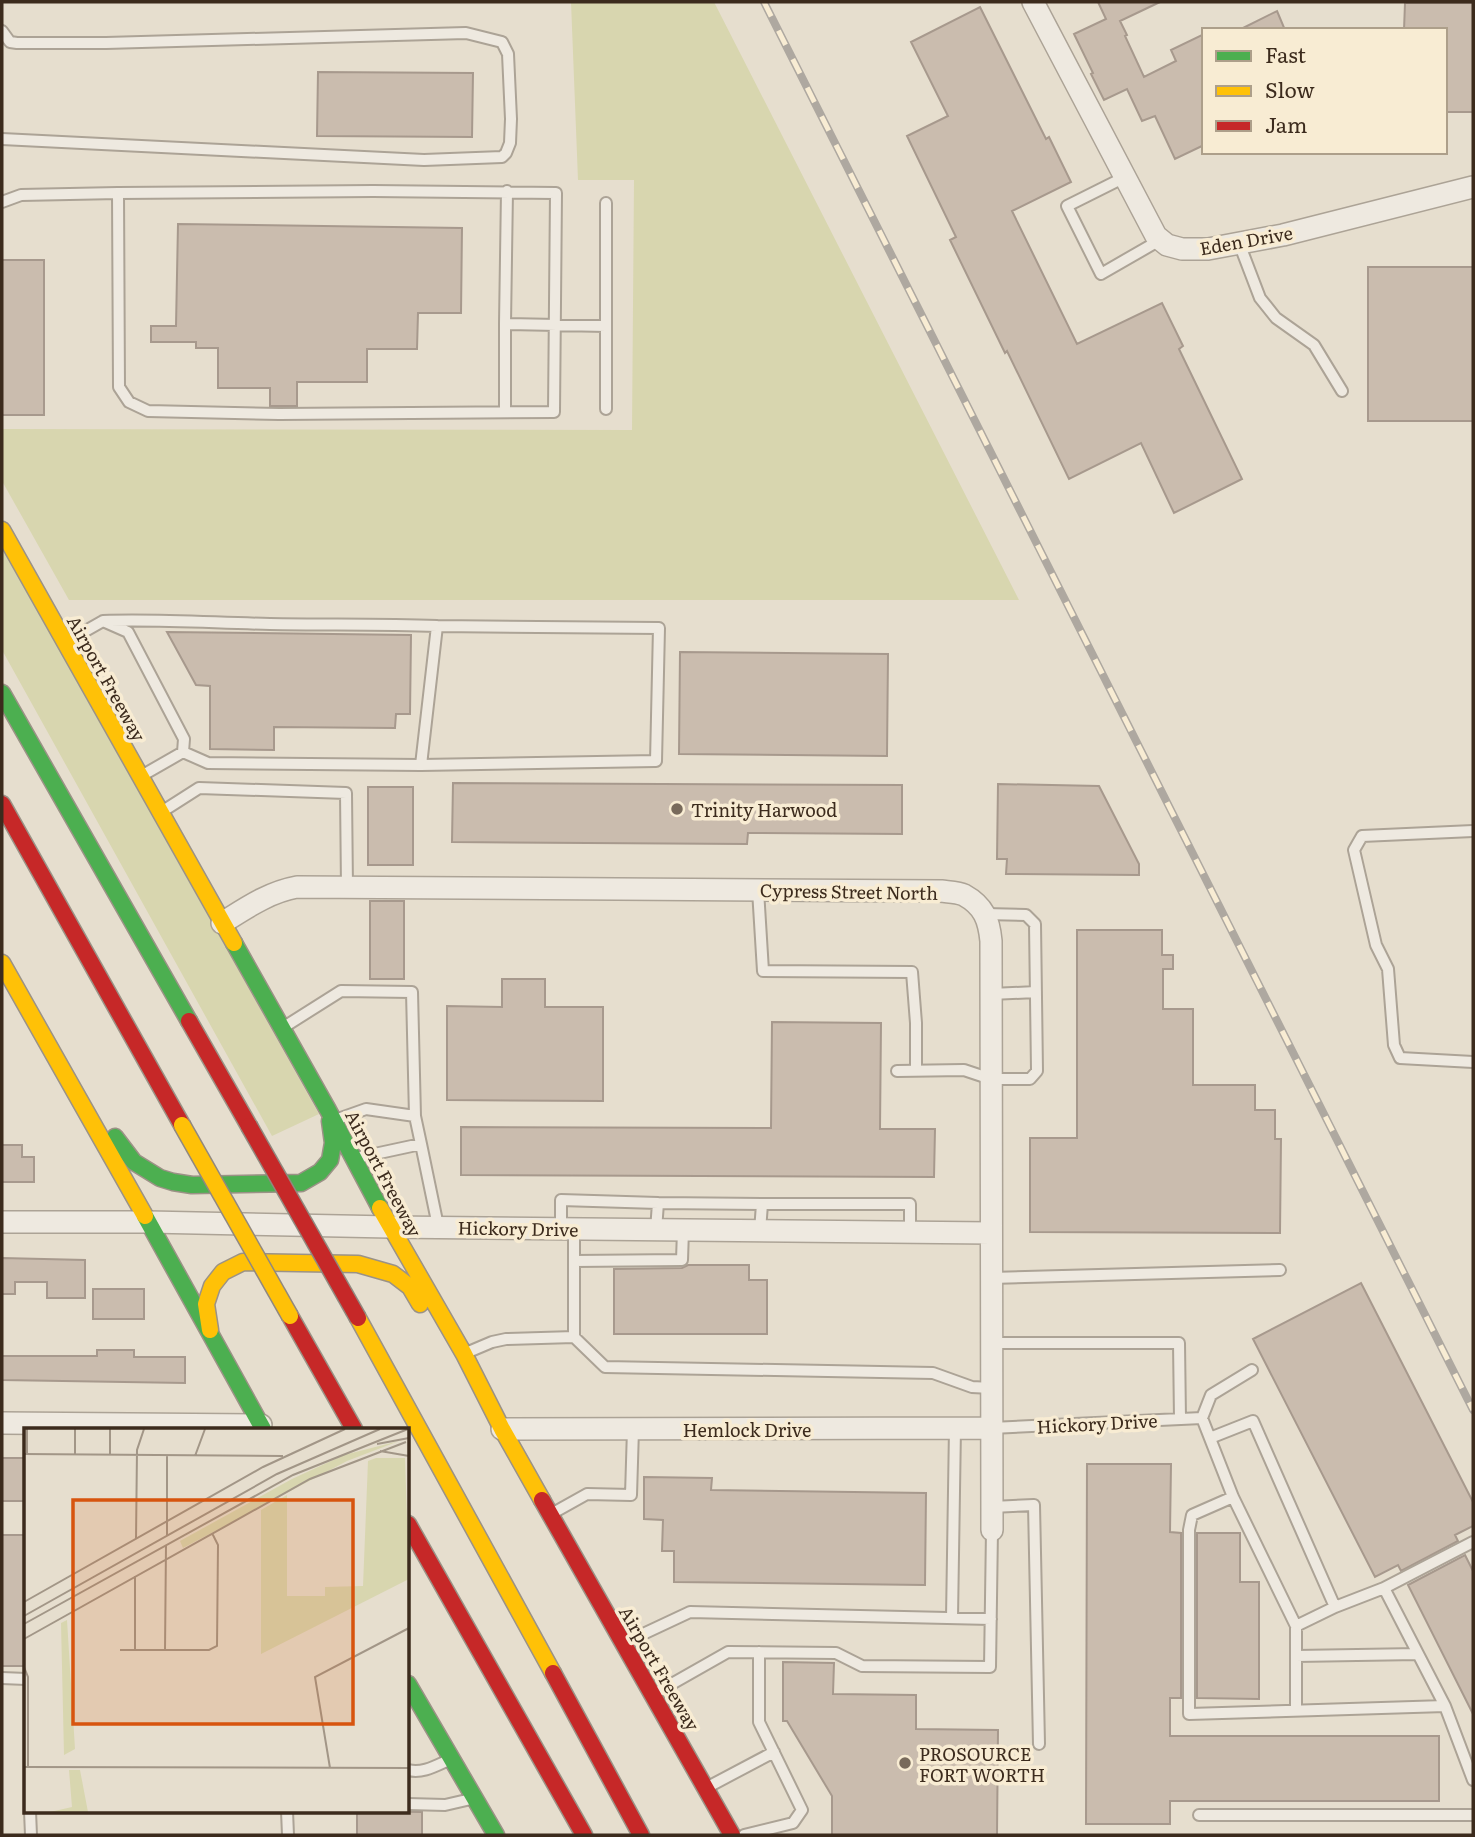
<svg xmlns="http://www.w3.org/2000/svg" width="1475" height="1837" viewBox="0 0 1475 1837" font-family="Literata,serif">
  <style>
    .green { fill: #d8d6af }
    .building { fill: #cabcae; stroke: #a7998d; stroke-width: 2 }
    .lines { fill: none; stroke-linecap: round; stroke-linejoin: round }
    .lane-casing { stroke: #aca396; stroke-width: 14 }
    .street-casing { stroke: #aca396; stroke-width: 24 }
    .fast-casing { stroke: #9b9286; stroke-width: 19 }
    .slow-casing { stroke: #9b9286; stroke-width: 19 }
    .jam-casing { stroke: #9b9286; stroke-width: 19 }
    .lane { stroke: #eee9e0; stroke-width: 10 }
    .street { stroke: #eee9e0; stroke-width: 21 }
    .fast { stroke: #4caf50; stroke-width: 16 }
    .slow { stroke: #ffc107; stroke-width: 16 }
    .jam { stroke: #c62828; stroke-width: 16 }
    .rail-casing { stroke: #aea8a0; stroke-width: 8 }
    .rail { stroke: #f8ecd3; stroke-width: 5; stroke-dasharray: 16; stroke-linecap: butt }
    .slow-bridge-casing { stroke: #91887e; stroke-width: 19; stroke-linecap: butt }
    .jam-bridge-casing { stroke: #91887e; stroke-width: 19; stroke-linecap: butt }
    .slow-bridge { stroke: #ffc107; stroke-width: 16 }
    .jam-bridge { stroke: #c62828; stroke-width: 16 }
    .poi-dot { fill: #786a5b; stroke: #f8ecd3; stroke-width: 2.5 }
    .labels { text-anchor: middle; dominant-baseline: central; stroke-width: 7; stroke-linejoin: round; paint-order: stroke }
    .street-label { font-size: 18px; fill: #3c2b1d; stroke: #f8ecd3 }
    .poi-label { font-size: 18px; fill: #3c2b1d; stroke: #f8ecd3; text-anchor: start }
    .inset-road { fill: none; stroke: #a29687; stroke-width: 2 }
    .view { fill: #d7540e; fill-opacity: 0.15; stroke: #d7540e; stroke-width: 3.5 }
    .inset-edge { fill: none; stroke: #3c2b1d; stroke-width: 3.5 }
  </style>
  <rect width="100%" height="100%" fill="#e6dece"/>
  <path class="green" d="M571 2H714L1019 600H69L2 481V429L632 430 634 180H578Z
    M2 548 319 1114 272 1136 2 650Z"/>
  <path class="building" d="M1098 2H1160L1120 21 1127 35 1125 36 1144 77 1176 61 1171 50 1204 34V145L1175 159 1155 116 1142 121 1127 89 1104 100 1091 74 1093 73 1074 34 1106 19Z
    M1405 3H1473V112H1445V30H1404Z
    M980 7 1046 139 1049 137 1071 182 1012 211 1077 344 1162 303 1183 346 1179 349 1242 479 1174 513 1141 443 1069 479 1007 351 1005 353 950 240 956 237 907 136 948 116 911 42Z
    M1277 11 1285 30H1239Z
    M318 72 473 73 472 137 317 136Z
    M178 224 462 228 461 313H418L417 349H367V382H297V406H270V388H218V348H196V342H151V326H176Z
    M2 260H44V415H2Z
    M1368 267H1473V421H1368Z
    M167 632 411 635 410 714H396L395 728 274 727V750L210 749V686L196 685Z
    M680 652 888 654 887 756 679 754Z
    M453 783 902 785V834L748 833 747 844 452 842Z
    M998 784 1099 786 1139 864V875L1006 874 1007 859H997Z
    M368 787H413V865H368Z
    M370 901H404V979H370Z
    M1077 930H1162V955H1173V969H1163V1009H1193V1085H1255V1110H1275V1139H1281L1280 1233 1030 1232V1138H1077Z
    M502 979H545V1007H603V1101L447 1100V1006L502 1007Z
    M772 1022 881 1023 880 1129H935L934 1177 461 1175V1127L771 1128Z
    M2 1145H22V1157H34V1182H2Z
    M2 1258 85 1260V1298H47V1282H15V1294H2Z
    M688 1265H749V1280H767V1334H614V1269L682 1268Z
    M1361 1283 1473 1502V1526L1455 1535 1458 1541 1401 1571 1398 1565 1375 1577 1253 1339Z
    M93 1289H144V1319H93Z
    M97 1350H134V1357H185V1383L2 1380V1356H97Z
    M2 1458H25V1501H2Z
    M1087 1464H1171L1170 1532 1181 1533V1698H1170V1736H1439V1801H1170V1824H1086Z
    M644 1477 712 1478 711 1490 926 1493 925 1585 674 1582V1551H662L663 1520 644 1519Z
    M1197 1533H1240V1582H1259V1699L1197 1698Z
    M2 1535H26V1666H2Z
    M1465 1555 1473 1571V1714L1408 1585Z
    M783 1662 834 1663 833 1694 916 1695V1729L998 1730 997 1835H832V1796L787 1721H783Z
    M357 1811 422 1812V1835H357Z"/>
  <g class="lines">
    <defs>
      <path id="lane" d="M2 31 10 42 17 43H106L466 33 502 42 508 54 511 119 510 143 506 153 502 157 424 160 2 139
        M1125 177 1067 206 1101 274 1160 240
        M2 202 21 195 118 193 373 191 556 193 554 412 279 414 148 411 129 402 119 387 118 193
        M606 203V409
        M1239 243 1260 298 1276 318 1314 345 1342 391
        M505 324 507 191
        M505 411V324L606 326
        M103 621C159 619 215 623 270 624 326 625 381 624 437 626L421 765 208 763 183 752
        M66 642 103 621 128 632 184 739 183 752 143 775
        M421 765 656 761 659 628 437 626
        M163 811 199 788 346 793 347 888
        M1473 831 1362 836 1354 850 1376 945 1388 969 1394 1045 1400 1058 1473 1062
        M758 890 763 971 912 972 916 1023V1071
        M991 994 1036 992
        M284 1027 341 991 412 992 415 1116 366 1109 335 1120
        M897 1071 964 1070 991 1079H1030L1037 1071 1035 924 1026 915 985 914
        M421 1144 438 1226
        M356 1158 421 1144 415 1116
        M658 1203 762 1204
        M561 1229V1200L658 1203 656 1230
        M760 1231 762 1204H910V1232
        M574 1261 682 1260 683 1230
        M991 1278 1280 1270
        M574 1337 605 1367 933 1373 972 1387 991 1388
        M991 1343H1179L1180 1419
        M466 1353 492 1342 506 1339 574 1337V1229
        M1252 1370 1211 1395 1202 1418 1233 1497 1296 1626V1711
        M991 1428 1202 1418
        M1210 1438 1253 1421 1335 1607
        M1233 1497 1192 1515 1189 1530V1714L1445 1706 1384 1588 1473 1542
        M992 1507 1034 1505 1039 1744
        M553 1513 587 1494 631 1495 633 1429
        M952 1618 955 1428
        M1296 1626 1335 1607 1384 1588
        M626 1642 690 1612 991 1619
        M1296 1656 1418 1654
        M2 1678 26 1679
        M654 1694 728 1652 836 1653 862 1666 990 1667 992 1530
        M1445 1706 1473 1780
        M408 1770C423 1774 437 1765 451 1759
        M706 1788 774 1752
        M408 1804 445 1805 471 1799
        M30 1811 31 1835
        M287 1811 288 1835
        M1199 1815H1473
        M744 1835 793 1823 802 1810 759 1722V1652"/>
      <path id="street" d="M1033 2 1156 236 1167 245 1182 249H1208L1283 235 1473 187
        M222 923C246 908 269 892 297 887L941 891C948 892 958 892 964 895 984 906 989 920 991 941L992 1530
        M2 1222H149L390 1227 991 1233
        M2 1423 261 1425
        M502 1429 991 1428"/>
      <path id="fast" d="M2 693 189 1021
        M234 943 328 1110 380 1208
        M115 1137 134 1162 160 1178 173 1182 192 1185 301 1183 320 1172 330 1160 333 1143 330 1121
        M145 1216 263 1429
        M408 1684 496 1835"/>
      <path id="slow" d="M2 530 234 943
        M2 963 145 1216
        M380 1208 464 1354 502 1429 542 1500
        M358 1318 553 1673
        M210 1330 206 1304 212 1286 223 1272 243 1262 358 1264 393 1274 410 1287 420 1304"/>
      <path id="jam" d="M2 804 182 1125
        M189 1021 249 1126
        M290 1316 354 1429
        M542 1500 732 1835
        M408 1524 584 1835
        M553 1673 641 1835"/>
    </defs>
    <use href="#lane" class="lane-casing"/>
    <use href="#street" class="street-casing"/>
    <use href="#fast" class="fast-casing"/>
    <use href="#slow" class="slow-casing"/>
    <use href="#jam" class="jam-casing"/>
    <use href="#lane" class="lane"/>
    <use href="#street" class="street"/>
    <use href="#fast" class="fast"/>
    <use href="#slow" class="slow"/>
    <use href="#jam" class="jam"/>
    <defs>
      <path id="rail" d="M764 2 1473 1410"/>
    </defs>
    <use href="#rail" class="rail-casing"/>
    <use href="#rail" class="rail"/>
    <defs>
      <path id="slow-bridge" d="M182 1125 290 1316"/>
      <path id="jam-bridge" d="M249 1126 358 1318"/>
    </defs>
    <use href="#slow-bridge" class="slow-bridge-casing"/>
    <use href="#jam-bridge" class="jam-bridge-casing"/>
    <use href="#slow-bridge" class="slow-bridge"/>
    <use href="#jam-bridge" class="jam-bridge"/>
  </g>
  <g class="poi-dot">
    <circle cx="677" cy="809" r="7"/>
    <circle cx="905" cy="1763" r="7"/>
  </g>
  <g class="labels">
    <g class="street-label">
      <text transform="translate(1246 240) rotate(-10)">Eden Drive</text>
      <text transform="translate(107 678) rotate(61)">Airport Freeway</text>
      <text transform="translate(849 891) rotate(1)">Cypress Street North</text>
      <text transform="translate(384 1173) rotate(62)">Airport Freeway</text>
      <text transform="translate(518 1228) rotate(1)">Hickory Drive</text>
      <text transform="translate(1097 1423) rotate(-3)">Hickory Drive</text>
      <text x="747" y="1429">Hemlock Drive</text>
      <text transform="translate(660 1668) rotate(60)">Airport Freeway</text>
    </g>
    <g class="poi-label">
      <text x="691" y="809">Trinity Harwood</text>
      <text x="919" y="1753">PROSOURCE<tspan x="919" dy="21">FORT WORTH</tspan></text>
    </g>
  </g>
  <g transform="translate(24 1428)">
    <rect width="385" height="385" fill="#e6dece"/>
    <path d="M375 13 323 33 159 120 156 113 268 51 320 27ZM352 30H381L385 151 237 226V82L263 67V168H301V159L339 158 344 33ZM43 192 51 321 40 327 37 195ZM45 342H56L64 384H26L48 379Z" fill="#d8d6af"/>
    <path class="inset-road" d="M86 1V27M353 16 385 10M356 23 385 28M0 26 259 28M3 26V1M51 26V1M171 28 181 1M143 107V27M112 111 113 22 120 1M111 148V222M0 174 239 39 321 1M0 188 253 46 356 1M0 196 269 47 384 1M0 211 286 51 382 14M96 222H185L193 218 194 117 188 105M141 222 142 117M0 239 4 249V339M0 339 385 340M306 340 291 249 385 200"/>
    <path class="view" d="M49 72H329V296H49Z"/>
    <rect width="385" height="385" class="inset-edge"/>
  </g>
  <rect width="1475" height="1837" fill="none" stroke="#3c2b1d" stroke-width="7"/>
  <rect x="1202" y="28" width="245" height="126" fill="#f8ecd3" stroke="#ad9f8a" stroke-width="2"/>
  <rect x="1216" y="51" width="35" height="10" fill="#4caf50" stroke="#ad9f8a" stroke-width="2"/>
  <text x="1265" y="63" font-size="21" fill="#3c2b1d">Fast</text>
  <rect x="1216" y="86" width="35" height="10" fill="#ffc107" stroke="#ad9f8a" stroke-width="2"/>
  <text x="1265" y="98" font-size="21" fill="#3c2b1d">Slow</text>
  <rect x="1216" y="121" width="35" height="10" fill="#c62828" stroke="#ad9f8a" stroke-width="2"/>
  <text x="1265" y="133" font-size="21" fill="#3c2b1d">Jam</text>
</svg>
